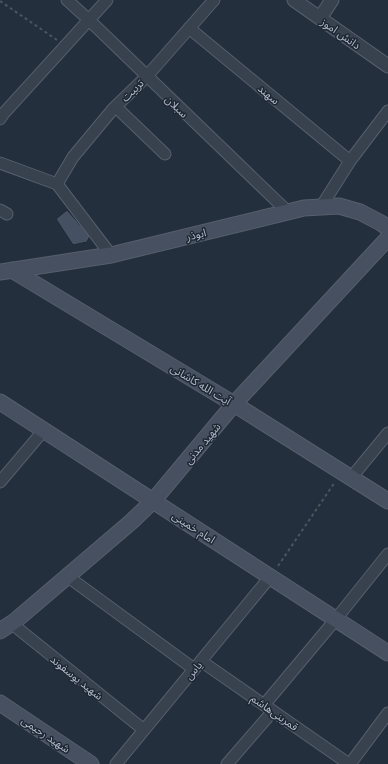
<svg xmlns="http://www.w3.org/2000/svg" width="388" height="764" viewBox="0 0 388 764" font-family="Lato,'Noto Sans Arabic',sans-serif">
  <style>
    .building { fill: #455162; stroke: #1f2835 }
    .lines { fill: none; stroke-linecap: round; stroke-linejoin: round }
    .minor-casing { stroke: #565f6c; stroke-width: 13 }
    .tertiary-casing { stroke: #565f6c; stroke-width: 15 }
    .secondary-casing { stroke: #565f6c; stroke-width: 17 }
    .path { stroke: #44595c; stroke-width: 2; stroke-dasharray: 3 3; stroke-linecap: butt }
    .minor { stroke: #38414e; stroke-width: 11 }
    .tertiary { stroke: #38414e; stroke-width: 13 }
    .secondary { stroke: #465061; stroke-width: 15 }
    .labels { text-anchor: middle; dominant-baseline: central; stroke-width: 3; stroke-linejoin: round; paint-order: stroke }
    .street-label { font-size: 11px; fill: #b4bcc9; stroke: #1d2633 }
  </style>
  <rect width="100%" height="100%" fill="#242f3e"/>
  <path class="building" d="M67 210 90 236 87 242 73 245 56 219Z"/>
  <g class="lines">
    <defs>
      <path id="minor" d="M67 0 89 20 288 212
        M189 28 350 161
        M116 107 165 154
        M0 119 4 113 107 0
        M0 163 57 184
        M57 184 73 157 113 109 147 76 214 0
        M57 184 111 255
        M321 207 350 161 388 111
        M0 210 7 214
        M351 478 388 433
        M0 482 44 430
        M67 576 194 669
        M11 623 144 730
        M201 661 349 764
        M264 705 336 619 388 554
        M116 764 270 577
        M227 764 273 711
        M350 764 388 713"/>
      <path id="tertiary" d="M294 0 388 66
        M320 18 332 0"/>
      <path id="secondary" d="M12 270 234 404 388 501
        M0 272 111 255 304 208 339 206 360 212 381 223 388 228
        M0 402 388 653
        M0 631 15 621 131 522 153 501 234 404 388 238
        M0 703 91 764"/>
    </defs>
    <use href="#minor" class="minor-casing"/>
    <use href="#tertiary" class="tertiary-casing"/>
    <use href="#secondary" class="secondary-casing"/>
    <path class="path" d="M0 1 57 40
      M278 566 335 482"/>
    <use href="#minor" class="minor"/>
    <use href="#tertiary" class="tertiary"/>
    <use href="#secondary" class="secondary"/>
  </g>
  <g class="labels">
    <g class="street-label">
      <text transform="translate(341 33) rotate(35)">دانش اموز</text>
      <text transform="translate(132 90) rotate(-45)">تربیت</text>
      <text transform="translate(269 94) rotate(40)">سهند</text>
      <text transform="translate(177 106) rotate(44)">سبلان</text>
      <text transform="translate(196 234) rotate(-14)">ابوذر</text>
      <text transform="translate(201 384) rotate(31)">آیت الله کاشانی</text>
      <text transform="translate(202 443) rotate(-50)">شهید مدنی</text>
      <text transform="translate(194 527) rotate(33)">امام خمینی</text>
      <text transform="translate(193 670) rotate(-50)">یاس</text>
      <text transform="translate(77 677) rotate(39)">شهید یوسفوند</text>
      <text transform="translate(275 712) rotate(35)">قمربنی‌هاشم</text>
      <text transform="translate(46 734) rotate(34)">شهید رحیمی</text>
    </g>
  </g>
</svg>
